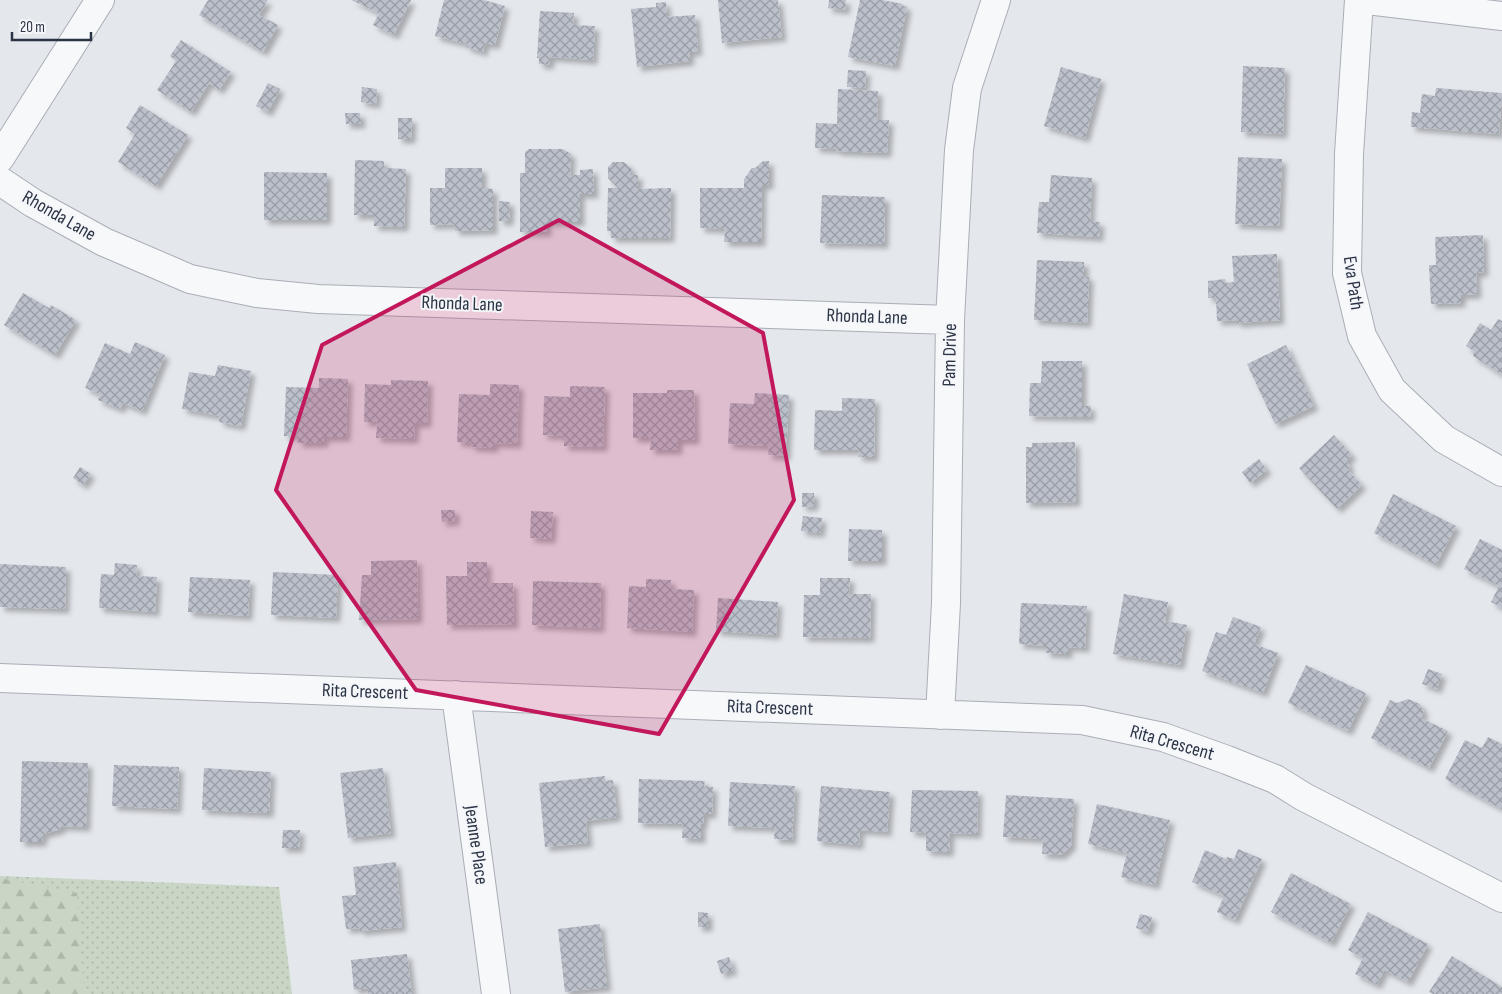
<svg xmlns="http://www.w3.org/2000/svg" width="1502" height="994" viewBox="0 0 1502 994" font-family="'Sofia Sans Condensed',sans-serif">
  <style>
    .grass { fill: url(#grass-dots) }
    .forest { fill: url(#forest-firs) }
    .building { fill: url(#building-cross-hatch); filter: url(#shadow) }
    .lines { fill: none; stroke-linecap: round; stroke-linejoin: round }
    .street-casing { stroke: #a9aeb7; stroke-width: 30 }
    .street { stroke: #f7f8fa; stroke-width: 28 }
    .marked { fill: #c2185b; fill-opacity: 0.2; stroke: #c2185b; stroke-width: 4; stroke-linejoin: round }
    .labels { text-anchor: middle; dominant-baseline: central; stroke-width: 4; stroke-linejoin: round; paint-order: stroke }
    .street-label { font-size: 19px; fill: #2b3445; stroke: #f4f6f9 }
  </style>
  <defs>
    <pattern id="grass-dots" width="8" height="8" patternUnits="userSpaceOnUse" patternTransform="scale(1.25)"><rect width="8" height="8" fill="#c9d6c5"/><path d="M2 2h.1M6 6h.1" fill="none" stroke="#adb8ab" stroke-width="1.8" stroke-linecap="round"/></pattern>
    <pattern id="forest-firs" width="22" height="20" patternUnits="userSpaceOnUse" patternTransform="scale(1.25)"><rect width="22" height="20" fill="#c9d6c5"/><path d="M5 1l3.5 6h-7zM16 11l3.5 6h-7z" fill="#adb8ab"/></pattern>
    <pattern id="building-cross-hatch" width="8" height="8" patternUnits="userSpaceOnUse" patternTransform="scale(1.25)"><rect width="8" height="8" fill="#bbc0ca"/><path d="M0 0l8 8M0 8l8-8" fill="none" stroke="#989da6"/></pattern>
    <filter id="shadow"><feDropShadow dx="4.5" dy="4.5" stdDeviation="2.5" flood-color="#0004"/></filter>
  </defs>
  <rect width="100%" height="100%" fill="#e4e7ec"/>
  <path class="grass" d="M0 876 279 887 292 994H0Z"/>
  <path class="forest" d="M0 878 77 893 84 994H0Z"/>
  <path class="building" d="M208 0H268L259 15 278 25 263 52 199 15Z
    M351 0H411L394 35 373 25 379 13Z
    M444 0H484L505 6 495 45 485 43 483 52 466 47 467 44 435 36Z
    M718 0H778L782 37 722 43Z
    M829 0H846L845 10 828 8Z
    M860 0H882L903 4 902 5 907 7 895 66 848 57Z
    M666 2 667 17 695 15 698 51 689 52 690 61 637 67 631 9 656 7V3Z
    M540 11 574 13 573 25 595 26 593 60 550 57 549 65 539 64V58H537Z
    M181 40 231 72 219 90 209 83 191 112 157 90 176 61 170 56Z
    M1243 66 1285 68 1283 134 1241 132Z
    M1061 67 1101 79 1085 138 1044 126Z
    M848 70 866 71 865 88 847 87Z
    M268 83 280 89 268 112 256 106Z
    M362 87 377 89 376 104 361 102Z
    M1436 88 1502 93 1499 134 1411 127 1412 112 1420 113 1422 94 1435 96Z
    M838 89 878 91 877 120H889L887 153 836 151V149L815 148 816 123 837 124Z
    M140 105 188 135 156 186 118 162 135 134 126 128Z
    M345 113H360L361 124H346Z
    M398 118H412L411 139H398Z
    M529 149H563L571 154 570 175H580V170L593 169 594 194H580V222H547V232H520V173H525V152Z
    M1238 157 1282 159 1279 226 1235 224Z
    M355 160 384 161V168L406 169 404 227 374 226V215H354Z
    M763 161H769V185H762L761 242H724L725 229 700 228V188H744V179L752 168H755Z
    M613 162H624L631 168V175H638V189L671 188 670 238H611V231H607L608 188H618L608 178V167Z
    M445 168H482V188L493 189V230L455 231V224L430 225V188H445Z
    M264 172 327 173V220H264Z
    M1051 175 1092 178 1090 221 1100 222 1099 237 1037 233 1039 202H1049Z
    M822 195 885 197 884 244 820 243Z
    M499 201 510 202 509 221H499Z
    M1483 235 1484 272 1476 273 1477 294 1461 295V303L1431 304 1429 265H1436L1435 237Z
    M1277 254 1280 320 1237 323V320L1217 321 1216 298H1208V281L1225 279 1226 283 1234 282 1232 256Z
    M1037 260 1084 262V276L1089 277 1087 323 1034 320Z
    M23 293 49 308 51 305 76 320 55 355 4 325Z
    M1498 319 1502 321V375L1473 356 1474 351 1466 346 1480 323 1491 330Z
    M135 342 165 355 142 411 123 403 120 409 98 400 100 394 85 388 105 343 130 354Z
    M1286 345 1314 406 1275 424 1247 364Z
    M1042 361H1082V406H1091L1090 417 1029 416 1030 383H1041Z
    M218 365 251 371 241 426 219 422 220 416 182 409 189 372 215 376Z
    M319 378 348 379 346 437H324V443H298V436H284L286 387 319 388Z
    M391 380 428 381 427 423H415L414 439 376 438 377 422H364L365 384 391 385Z
    M490 384 519 385 517 444 494 443V448L471 447V443L457 442 459 394 490 395Z
    M570 386 605 387 603 447 564 446V436L543 435 544 396 570 397Z
    M667 390H694L695 440H678V450H650L651 438H633V393H667Z
    M755 393 789 395 786 456 768 455 769 446 728 444 730 403 754 404Z
    M842 398 875 399 874 457H858L859 450H814L815 410 842 411Z
    M1334 435 1352 455 1346 461 1350 466 1348 470 1362 485 1337 509 1299 468Z
    M1075 442 1076 502 1026 503V447H1032V443Z
    M1259 459 1267 470 1250 483 1242 472Z
    M80 467 91 474 83 485 73 478Z
    M802 493H814V506L802 507Z
    M1393 494 1456 526 1436 565 1374 533Z
    M441 510H455V521L442 522Z
    M531 511 553 512 551 539 530 538Z
    M803 516 822 518 820 533 801 531Z
    M849 529 882 530V561H848Z
    M1480 539 1502 550V608L1491 602 1499 586 1464 569Z
    M417 560 418 619 359 620 362 575H371V561Z
    M467 562H487V583H513L514 624 447 625 446 576H467Z
    M115 563 137 565 136 576 157 577 155 612 99 608 101 574 114 575Z
    M0 564 66 567 65 609 0 607Z
    M273 572 338 575 336 618 271 615Z
    M190 577 250 580 248 616 188 612Z
    M820 578H850L849 594H871L870 638 803 637 804 595H820Z
    M646 579 671 580V589L694 590 692 632 627 628 629 586 646 587Z
    M533 581 601 583 600 628 532 625Z
    M1124 594 1168 602 1165 621 1187 625 1180 665 1113 654Z
    M718 598 778 602 776 635 716 631Z
    M1021 603 1087 606 1085 648 1068 647V654L1046 653V646L1019 644Z
    M1233 617 1261 627 1254 644 1278 653 1263 693 1202 671 1216 632 1226 635Z
    M1306 665 1366 693 1348 731 1288 703Z
    M1428 669 1442 674 1437 689 1422 684Z
    M1408 699 1420 704 1424 712 1421 718 1448 731 1429 768 1371 738 1390 700 1397 703Z
    M1488 737 1502 744V809L1445 779 1465 740 1482 748Z
    M22 761 88 763 86 827 61 826V829L43 834 42 842H20Z
    M114 765 179 767 177 809 112 806Z
    M204 768 271 772 269 813 202 810Z
    M383 768 391 833 348 838 340 773Z
    M605 776V781L613 780 617 817 586 821 588 843 545 847 539 783Z
    M639 779 705 781 704 786 713 787 712 814H704L703 824H701V839L682 838 683 824 638 823Z
    M730 782 795 786 792 840 774 839 775 828 728 826Z
    M821 786 890 792 887 832 860 830 859 845 817 841Z
    M912 790 978 791 977 834 950 833 949 852 926 851V833L910 832Z
    M1006 795 1074 799 1071 846 1061 855 1042 854 1043 839 1003 837Z
    M1097 804 1170 820 1155 885 1121 877 1127 853 1088 844Z
    M283 830H300L299 848H282Z
    M1238 849 1262 859 1235 920 1217 912 1224 896 1192 882 1205 850 1226 859 1227 857 1234 859Z
    M396 862 402 927 360 931V928L346 929 342 896 356 895 353 867Z
    M1291 873 1351 904 1331 943 1271 912Z
    M698 912 708 913V927H698Z
    M1368 912 1428 944 1408 982 1384 970 1377 985 1355 974 1363 958 1348 950Z
    M1140 914 1152 917 1148 932 1136 928Z
    M600 924 607 987 565 992 558 929Z
    M407 954 412 994H368V988L354 990 351 960Z
    M1452 956 1502 987V994H1433L1429 992Z
    M729 957 733 970 721 974 717 961Z"/>
  <g class="lines">
    <defs>
      <path id="street" d="M1359 0 1349 154 1347 273 1362 336 1392 390 1444 439 1502 472
        M1367 0 1502 16
        M0 158 100 0
        M0 181 33 203 104 242 190 279 257 293 318 299 950 320
        M0 678 1082 720 1163 737 1227 760 1275 779 1304 797 1502 898
        M456 695 496 994
        M940 715 946 603 950 320 959 150 967 88 996 0"/>
    </defs>
    <use href="#street" class="street-casing"/>
    <use href="#street" class="street"/>
  </g>
  <path class="marked" d="M559 220 763 333 794 500 659 734 416 690 276 490 322 345Z"/>
  <g class="labels">
    <g class="street-label">
      <text transform="translate(59 216) rotate(30)">Rhonda Lane</text>
      <text transform="translate(1353 283) rotate(82)">Eva Path</text>
      <text transform="translate(462 304) rotate(2)">Rhonda Lane</text>
      <text transform="translate(867 317) rotate(2)">Rhonda Lane</text>
      <text transform="translate(950 355) rotate(-89)">Pam Drive</text>
      <text transform="translate(365 692) rotate(2)">Rita Crescent</text>
      <text transform="translate(770 708) rotate(2)">Rita Crescent</text>
      <text transform="translate(1172 743) rotate(16)">Rita Crescent</text>
      <text transform="translate(476 845) rotate(82)">Jeanne Place</text>
    </g>
  </g>
  <path d="M12 32v8h79v-8" fill="none" stroke="#2b3445" stroke-width="2.5"/>
  <text x="20" y="32" font-size="15" fill="#2b3445" stroke="#f4f6f9" stroke-width="4" paint-order="stroke">20 m</text>
</svg>
